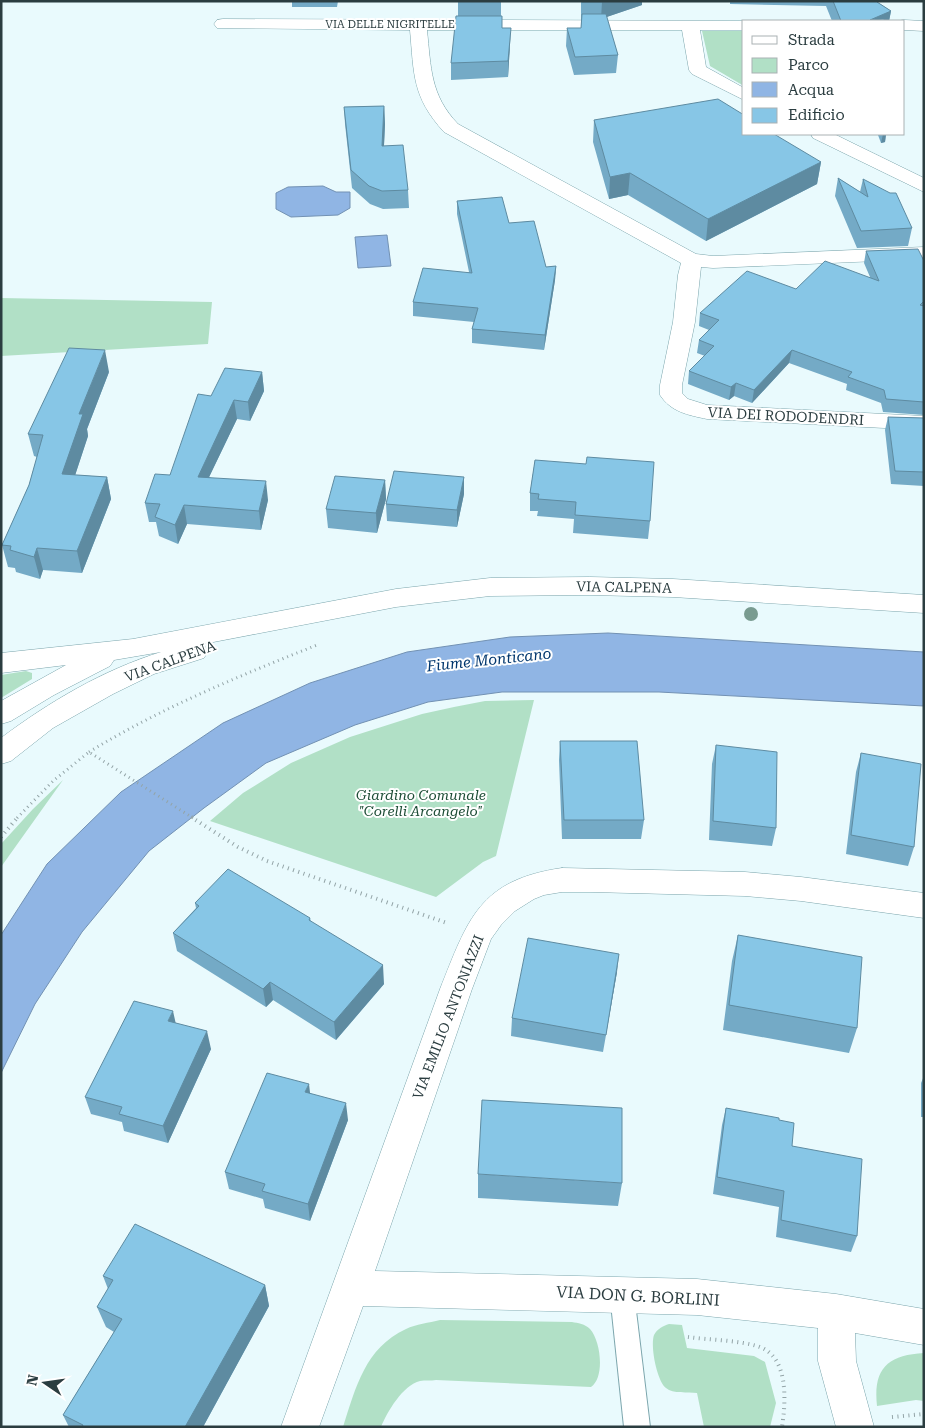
<svg xmlns="http://www.w3.org/2000/svg" width="925" height="1428" viewBox="0 0 925 1428" font-family="'Roboto Serif',serif">
  <style>
    .green { fill: #b1e0c6 }
    .water { fill: #90b5e4; stroke: #7291b3 }
    .lines { fill: none; stroke-linecap: round; stroke-linejoin: round }
    .lane-casing { stroke: #7ba5ac; stroke-width: 2 }
    .street-casing { stroke: #7ba5ac; stroke-width: 1 }
    .secondary-casing { stroke: #7ba5ac; stroke-width: 1 }
    .path-far1 { stroke: #93a4a7; stroke-width: 3; stroke-dasharray: 1 4; stroke-linecap: butt }
    .path { stroke: #93a4a7; stroke-width: 4; stroke-dasharray: 1 4.5; stroke-linecap: butt }
    .lane { fill: #fff; fill-rule: evenodd }
    .street { fill: #fff; fill-rule: evenodd }
    .secondary { fill: #fff; fill-rule: evenodd }
    .tree { fill: #799b90 }
    .wall { fill: #74aac6 }
    .shaded-wall { fill: #5e8ba1 }
    .building { fill: #87c6e6; stroke: #5e8ba1 }
    .labels { text-anchor: middle; dominant-baseline: central; stroke-width: 4; stroke-linejoin: round; paint-order: stroke }
    .far-street-label { font-size: 11px; fill: #2b3d40; stroke: #fff }
    .street-label { font-size: 14px; fill: #2b3d40; stroke: #fff }
    .park-label { font-size: 14px; font-style: italic; fill: #1d4d36; stroke: #fff }
    .water-label { font-size: 15px; font-style: italic; fill: #01366d; stroke: #fff }
    .near-street-label { font-size: 16px; fill: #2b3d40; stroke: #fff }
  </style>
  <rect width="100%" height="100%" fill="#e9fafd"/>
  <path class="green" d="M702 31H744V86L710 66Z
    M1 298 212 302 208 344 1 356Z
    M26 671 32 673V679L1 698V675Z
    M534 700 496 856 483 862 436 897 210 821 243 793 291 763 350 737 422 714 454 707 485 701Z
    M63 780 1 867V844L33 809Z
    M440 1320 572 1322C578 1323 585 1324 590 1329 601 1341 605 1378 591 1387L436 1380C431 1381 425 1380 420 1381 403 1385 387 1412 381 1427H343C356 1387 365 1348 406 1329 416 1324 429 1323 440 1320Z
    M669 1324 682 1325 687 1348 754 1356 765 1362 776 1403 770 1427H704L697 1393C688 1392 673 1394 666 1388 657 1381 650 1346 654 1335 657 1329 663 1326 669 1324Z
    M924 1353V1401L916 1400 877 1406C873 1369 887 1355 924 1353Z"/>
  <path class="water" d="M323 186 336 192H350V208L338 215 291 217 276 209V193L288 187Z
    M387 235 391 266 358 268 355 237Z
    M608 633 924 652V706L659 692H502L428 702 355 725 266 763 204 808 149 851 82 932 35 1004 1 1073V935L47 864 121 792 223 723 310 683 407 652 510 637Z"/>
  <g class="lines">
    <defs>
      <path id="lane" d="M622 1282 631 1285 634 1294 650 1427H624L610 1294 613 1285Z"/>
      <path id="street" d="M223 19 750 21H744V30H700L706 67 744 88V100L692 74 689 70 682 30H427C431 67 430 95 458 124L696 254 713 256 924 247V259L713 268 701 267 695 322 682 385V393L688 399 707 405 924 416V430L707 419C688 415 671 412 660 395V385L673 322 678 275 681 263 444 132C412 97 414 74 410 30L217 28 214 24 217 20Z
        M904 20 924 21V31L904 30V21H898Z
        M811 134H834L924 178V192L813 138Z
        M562 868 745 872 801 877 924 893V918L801 901 745 896 591 892H562L544 895 534 899 515 911 501 925 491 939 472 989 375 1271 697 1279 836 1294 924 1309V1345L855 1333 856 1361 874 1427H836L818 1361V1328L697 1315 363 1306 319 1427H281L440 989C468 919 479 880 562 868Z"/>
      <path id="secondary" d="M590 577 673 579 924 595V613L673 597 590 595 490 596 396 607 203 644 208 651 204 658 154 674 113 694 53 728 11 761 1 764V738C49 702 103 670 161 652L114 660 110 666 54 695 11 721 1 724V701L66 665 1 673V653L133 639 396 589 490 578Z"/>
    </defs>
    <use href="#lane" class="lane-casing"/>
    <use href="#street" class="street-casing"/>
    <use href="#secondary" class="secondary-casing"/>
    <path class="path-far1" d="M89 752C161 708 239 676 317 645
      M17 818 53 781 89 752 193 818"/>
    <path class="path" d="M191 817 238 847 267 861 447 923
      M1 837 18 817
      M688 1337C709 1340 736 1340 757 1346 789 1355 786 1401 782 1427
      M892 1417 924 1414"/>
    <use href="#lane" class="lane"/>
    <use href="#street" class="street"/>
    <use href="#secondary" class="secondary"/>
  </g>
  <circle class="tree" cx="751" cy="614" r="7"/>
  <path class="wall" d="M292 1H338L337 7H292Z
    M458 1H501V16L502 28 510 44 508 77 451 80V63L458 16Z
    M581 1H642V5L606 17 618 55 616 73 574 75 566 46 567 28H581Z
    M730 1H877V2L891 11 889 21H832L826 6 730 4Z
    M384 106 385 124 384 146 408 190 409 208 383 209 370 204 352 188 345 124 344 107Z
    M594 120 821 162 817 184 706 241 628 195 609 199 593 142Z
    M875 134H886L885 142 881 143 878 135Z
    M838 178 860 192 863 179 912 228 908 246 857 248 835 196Z
    M457 201 509 223 546 267 556 266 555 280 544 350 472 343V329L474 322 413 316V302L469 272 457 214Z
    M866 251 924 261V415L883 412 881 403 846 390 847 384 789 363 752 403 734 396 729 400 688 384 689 371 705 356 697 353 699 340 709 330 699 326 700 313 796 289 870 277 864 263Z
    M109 372 87 429 88 436 75 475 107 477 111 499 82 573 43 570 40 579 16 572 15 568 8 567 2 545 29 485 37 457 34 456 28 434Z
    M262 372 264 391 250 421 237 419 209 477 268 500 261 530 187 524 178 544 159 536 156 522H149L145 503 170 475 211 396Z
    M888 417 924 418V486L891 484 885 430Z
    M535 460 650 521 648 539 573 533 574 519 537 516 538 511H530V493Z
    M464 477V494L457 527 387 521 386 504Z
    M385 480 386 499 377 533 328 528 326 509Z
    M560 741 644 820 641 839H562L559 760Z
    M716 745 776 828 772 846 709 840 712 764Z
    M861 753 914 847 908 866 846 854 856 772Z
    M195 903 310 918 311 922 384 984 336 1040 273 1000 266 1007 177 951 173 933 196 908Z
    M738 935 857 1028 849 1053 723 1030 732 961Z
    M617 972 603 1052 511 1036 512 1018Z
    M176 1023 211 1049 168 1143 124 1131 122 1122 91 1114 85 1097Z
    M924 1076V1117H921V1083Z
    M310 1094 348 1120 310 1221 265 1208 263 1199 229 1189 225 1172Z
    M726 1108 779 1120 792 1146 857 1236 851 1252 776 1237 779 1207 713 1194 722 1125Z
    M478 1174 622 1183 618 1206 478 1198Z
    M103 1276 265 1285 269 1306 203 1427H69L63 1415 114 1332 106 1327 97 1307 108 1289Z"/>
  <path class="shaded-wall" d="M605 1H642V5L601 19 602 2Z
    M891 11 889 21H870V20Z
    M511 28 510 44 508 77V61Z
    M384 106 385 124 383 164 382 146Z
    M883 134H886L885 142 881 143Z
    M821 162 817 184 706 241 708 219Z
    M630 173 628 195 609 199 610 177Z
    M556 266 555 280 544 350 545 335Z
    M105 350 109 372 87 429 88 436 68 497 62 474 79 414Z
    M792 350 789 363 752 403 754 390Z
    M262 372 264 391 250 421 248 402Z
    M736 383 734 396 729 400 731 387Z
    M234 400 237 419 200 496 198 477Z
    M107 477 111 499 82 573 77 551Z
    M464 477V494L457 527V510Z
    M385 480 386 499 377 533 376 513Z
    M266 481 268 500 261 530 259 511Z
    M184 505 187 524 178 544 175 525Z
    M37 548 43 570 40 579 34 557Z
    M619 954 617 972 603 1052 606 1035Z
    M383 965 384 984 336 1040 334 1022Z
    M270 982 273 1000 266 1007 263 989Z
    M173 1011 177 1029 168 1021Z
    M207 1031 211 1049 168 1143 163 1126Z
    M309 1084 311 1101 305 1092Z
    M346 1103 348 1120 310 1221 308 1204Z
    M265 1285 269 1306 203 1427H185Z"/>
  <path class="building" d="M582 1H605L602 2H582Z
    M833 1H877V2L891 11 870 20 884 19V21H841Z
    M582 14H606L618 55 575 57 567 28H581Z
    M456 16H502V28H511L508 61 451 63Z
    M718 99 744 115V134H774L821 162 708 219 630 173 610 177 594 120Z
    M384 106 382 146 403 145 408 190 382 191 369 186 351 170 344 107Z
    M838 178 868 197 863 179 890 193H896L912 228 861 231Z
    M502 197 509 223 534 221 546 267 556 266 545 335 472 329 478 308 413 302 423 268 472 273 457 201Z
    M918 249 924 261V301L920 305 924 306V402L886 399 884 390 848 377 852 372 792 350 754 390 736 383 731 387 689 371 714 346 699 340 719 320 700 313 747 271 796 289 825 261 879 281 866 251Z
    M69 348 105 350 79 414H83L62 474 107 477 77 551 37 548 34 557 10 550 11 546 2 545 29 485 43 435 28 434Z
    M225 368 262 372 248 402 234 400 198 477 266 481 259 511 184 505 175 525 155 517 160 504 145 503 155 474 170 475 198 394 211 396Z
    M888 417 924 418V472L895 471Z
    M587 457 654 462 650 521 575 515 576 502 538 499 539 494 530 493 535 460 586 464Z
    M394 471 464 477 457 510 386 504Z
    M335 476 385 480 376 513 326 509Z
    M560 741H637L644 820H564Z
    M716 745 777 752 776 828 713 821Z
    M861 753 921 764 914 847 851 835Z
    M228 869 310 918 309 920 383 965 334 1022 270 982 263 989 173 933 199 906 195 903Z
    M738 935 862 957 857 1028 729 1005Z
    M528 938 619 954 606 1035 512 1018Z
    M134 1001 173 1011 168 1021 207 1031 163 1126 119 1114 122 1107 85 1097Z
    M267 1073 309 1084 305 1092 346 1103 308 1204 262 1191 265 1184 225 1172Z
    M482 1100 622 1108V1183L478 1174Z
    M726 1108 779 1118V1120L794 1123 792 1146 862 1159 857 1236 781 1220 784 1191 717 1177Z
    M135 1224 265 1285 185 1427H82L83 1425 63 1415 122 1319 97 1307 113 1280 103 1276Z"/>
  <g class="labels">
    <g class="far-street-label">
      <text x="390" y="24">VIA DELLE NIGRITELLE</text>
    </g>
    <g class="street-label">
      <text transform="translate(786 416) rotate(3)">VIA DEI RODODENDRI</text>
      <text transform="translate(624 587) rotate(1)">VIA CALPENA</text>
      <text transform="translate(170 661) rotate(-20)">VIA CALPENA</text>
      <text transform="translate(448 1017) rotate(-69)">VIA EMILIO ANTONIAZZI</text>
    </g>
    <g class="park-label">
      <text x="421" y="795">Giardino Comunale<tspan x="421" dy="16">"Corelli Arcangelo"</tspan></text>
    </g>
    <g class="water-label">
      <text transform="translate(489 660) rotate(-6)">Fiume Monticano</text>
    </g>
    <g class="near-street-label">
      <text transform="translate(638 1296) rotate(3)">VIA DON G. BORLINI</text>
    </g>
  </g>
  <rect width="925" height="1428" fill="none" stroke="#2b3d40" stroke-width="5"/>
  <rect x="742" y="20" width="162" height="115" fill="#ffffff" stroke="#aab1b3"/>
  <rect x="752" y="36" width="25" height="8" fill="#ffffff" stroke="#aab1b3"/>
  <text x="788" y="45" font-size="15" fill="#2b3d40">Strada</text>
  <rect x="752" y="58" width="25" height="15" fill="#b1e0c6" stroke="#aab1b3"/>
  <text x="788" y="70" font-size="15" fill="#2b3d40">Parco</text>
  <rect x="752" y="82" width="25" height="15" fill="#90b5e4" stroke="#aab1b3"/>
  <text x="788" y="95" font-size="15" fill="#2b3d40">Acqua</text>
  <rect x="752" y="108" width="25" height="15" fill="#87c6e6" stroke="#aab1b3"/>
  <text x="788" y="120" font-size="15" fill="#2b3d40">Edificio</text>
  <g transform="translate(45 1383) rotate(283)" stroke="#ffffff" stroke-width="4" paint-order="stroke">
  <path d="M0-4L9 19L0 12L-9 19Z" fill="#2b3d40"/>
  <text y="-8" font-size="14" font-weight="bold" text-anchor="middle" fill="#2b3d40">N</text>
  </g>
</svg>
